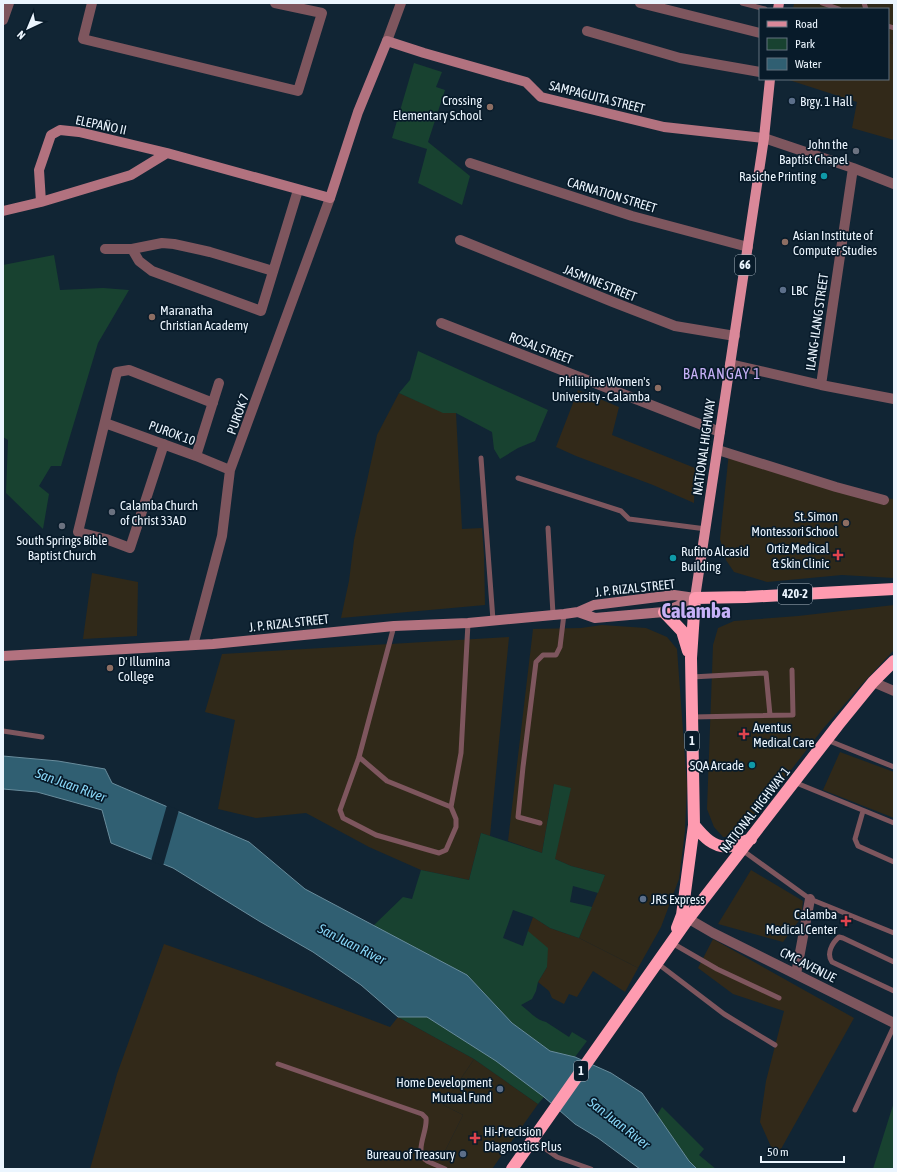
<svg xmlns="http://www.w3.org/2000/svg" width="897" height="1172" viewBox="0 0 897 1172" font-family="'Asap Condensed',sans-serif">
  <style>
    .commercial { fill: #302919 }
    .industrial { fill: #322919 }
    .green { fill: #184230 }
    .water { fill: #305f72; stroke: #688c9c }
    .pier { fill: #112534 }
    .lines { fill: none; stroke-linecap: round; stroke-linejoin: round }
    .lane { stroke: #7e565e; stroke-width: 5 }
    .street { stroke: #7e565e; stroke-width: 10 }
    .secondary { stroke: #b2727f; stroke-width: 10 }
    .primary { stroke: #da8899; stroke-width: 10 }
    .highway { stroke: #fe9bb0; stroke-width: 12 }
    .service-dot { fill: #5c6f8a; stroke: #081b2a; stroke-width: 1.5 }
    .education-dot { fill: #8d6e63; stroke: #081b2a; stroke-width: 1.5 }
    .worship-dot { fill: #6b7280; stroke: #081b2a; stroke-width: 1.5 }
    .culture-dot { fill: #0f9aa8; stroke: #081b2a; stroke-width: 1.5 }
    .health-dot { fill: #e0444e; stroke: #081b2a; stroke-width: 1.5 }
    .labels { text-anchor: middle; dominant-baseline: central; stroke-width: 3.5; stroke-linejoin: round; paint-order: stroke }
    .shield { fill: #081b2a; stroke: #a7b4be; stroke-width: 1 }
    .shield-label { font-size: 12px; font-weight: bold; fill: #ebf5fe }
    .street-label { font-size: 13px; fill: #ebf5fe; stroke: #081b2a }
    .poi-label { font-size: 13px; fill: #ebf5fe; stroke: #081b2a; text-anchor: end }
    .water-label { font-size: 14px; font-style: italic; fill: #88d7f8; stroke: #081b2a }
    .quarter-label { font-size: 15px; letter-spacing: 1px; fill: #c6b0f6; stroke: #081b2a }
    .town-label { font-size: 21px; font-weight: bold; fill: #c6b0f6; stroke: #081b2a }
  </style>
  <rect width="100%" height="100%" fill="#112534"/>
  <path class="commercial" d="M794 3H894V44L888 42V9H793Z
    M399 393 438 410 456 413 462 529 482 528 484 555 485 605 341 618 349 581 354 540 377 435Z
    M729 452 884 498 894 499V578L842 575 767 582 734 572 726 560 720 539Z
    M92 573 138 582 137 636 83 639Z
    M894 605V650L863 683 822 730 743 832 733 837H723L714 827 707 809 713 645 718 628 734 621 798 616Z
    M602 625 646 628 667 637 677 649 687 785 685 831 679 879 661 927 638 968 579 938 605 875 571 866 555 859 554 784 542 853 508 841 533 629 581 628Z
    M509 637 490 836 481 833 469 880 421 870 369 847 306 813 256 818 218 809 235 720 205 712 222 654Z
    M840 752 894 772V818L823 790Z
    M751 870 803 901 801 918 783 942 718 924Z
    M474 1059 538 1104 492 1169H436L463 1115 443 1105Z"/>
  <path class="industrial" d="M888 42 894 44V140L852 128 857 102 786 79H888Z
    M578 390 619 407 612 435 695 468 694 503 653 485 576 456 556 447Z
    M533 917 550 928 579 938 638 968 625 992 593 971 577 997 569 994 564 1004 552 998 549 991 538 982 547 967 528 931Z
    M713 939 854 1018 776 1158 760 1122 766 1081 784 1011 733 994 698 968Z
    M164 944 255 976 390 1027 398 1017 474 1059 443 1105 463 1115 436 1169H90L117 1074Z"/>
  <path class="green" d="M414 63 442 72 436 87 445 90 428 142 470 176 462 205 418 183 427 149 392 138Z
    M54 255 60 290 103 288 129 290 98 343 61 466H51L39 486 49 494 43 529 6 493 8 440 3 437V265Z
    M418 351 548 410 535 441 518 448 500 459 494 449 492 432 456 413H443L399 393 410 380Z
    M554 784 571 788 555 859 571 866 605 875 598 893 573 886 570 902 592 907 579 938 550 928 533 917 513 910 503 938 523 946 528 931 548 948 547 967 538 982 536 991 532 999 521 1005C529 1011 536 1020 546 1022L569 1037 572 1032 587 1041 575 1057 550 1051 512 1023 467 975 373 926 403 897 412 899 421 870 469 880 481 833 542 853Z
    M398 1017H427L496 1061 544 1097 538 1104 474 1059Z
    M894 1102V1169H873Z
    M662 1107 704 1149 699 1155 716 1169H697L689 1161 657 1115Z"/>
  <path class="water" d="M3 756 58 761 105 769 112 783 249 842 305 889 467 975 512 1023 550 1051 575 1057 611 1073 642 1093 689 1161 697 1169H640L598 1138 575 1124 544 1097 496 1061 427 1017H398L361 985 313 952 259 921 173 868 111 843 102 810 37 792 3 789Z"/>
  <path class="pier" d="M167 805 179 810 163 866 151 861Z"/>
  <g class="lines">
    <path class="lane" d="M742 3 765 9
      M822 3 839 9
      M864 3 866 9
      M888 26 894 28
      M481 458 493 620
      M518 478 621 511 629 519 706 529
      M548 528 553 614
      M394 626 359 757 340 810 343 818 376 835 439 853 446 850 456 827V819L451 807 461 753 468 623
      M692 677 766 673 770 715
      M693 717 793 715 792 670
      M3 731 42 737
      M827 740 894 767
      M359 757 387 781 451 807
      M794 782 894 823
      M863 811 855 839 858 846 894 862
      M540 823 518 817 523 767 536 662 543 655H556L560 647 564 614
      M742 850 810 899 894 933
      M672 943 717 969 779 998
      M894 962 843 938 839 937C832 943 826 954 832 962L894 991
      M657 963 724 1014 775 1045
      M278 1064 422 1114 426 1118C428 1132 413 1152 427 1161 433 1164 439 1166 445 1169
      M855 1110 894 1026
      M533 1140 557 1157 591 1169"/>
    <path class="street" d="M92 3 83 39 298 91 322 13 275 3
      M640 3 760 33
      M3 20 9 3
      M587 31 680 58 760 72
      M387 41 401 3
      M764 138 853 168 894 184
      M470 163 632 216 748 247
      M460 240 613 302 675 326 735 336
      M105 249H132L162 243 174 244 210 252 273 271
      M132 249 139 261 152 271 261 311 298 190
      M441 323 720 432
      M730 364 821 385 894 399
      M821 385 853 168
      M105 423 196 456 230 470
      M164 444 130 548 106 539 78 532 117 372 129 370 213 403
      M718 450 836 487 884 500
      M196 456 219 383
      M193 645 222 536 230 470 330 198
      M873 682 894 691
      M682 915 713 933 894 1023
      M796 974 810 899"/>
    <path class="secondary" d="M41 202 39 170 51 135 60 130 79 132 167 153 330 198 358 112 387 41 424 53 526 82 541 97 664 127 764 138
      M3 211 41 202 131 175 167 153
      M578 612 595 618 664 612 694 599
      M3 656 213 644 394 626 468 623 564 614 578 612 594 605 674 595 695 598"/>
    <path class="primary" d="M778 9 779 3
      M695 598 764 138 770 79"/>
    <path class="highway" d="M664 612 682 631 688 651
      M694 825C703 836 714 849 730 846 737 845 744 841 751 839
      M677 928 682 915 694 825 691 658 695 598 746 597 894 589
      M512 1169 688 919 838 725 873 682 894 661"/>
  </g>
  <g class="service-dot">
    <circle cx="792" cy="101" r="4"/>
    <circle cx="783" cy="290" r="4"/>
    <circle cx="643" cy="899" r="4"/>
    <circle cx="500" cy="1089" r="4"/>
    <circle cx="463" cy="1154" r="4"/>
  </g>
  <g class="education-dot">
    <circle cx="490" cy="107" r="4"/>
    <circle cx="785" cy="242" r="4"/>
    <circle cx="152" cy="317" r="4"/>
    <circle cx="658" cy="388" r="4"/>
    <circle cx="846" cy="523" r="4"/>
    <circle cx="110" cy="668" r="4"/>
  </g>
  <g class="worship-dot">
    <circle cx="856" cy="151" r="4"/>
    <circle cx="112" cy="512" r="4"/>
    <circle cx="62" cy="526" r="4"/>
  </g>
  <g class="culture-dot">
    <circle cx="824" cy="176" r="4"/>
    <circle cx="673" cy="558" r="4"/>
    <circle cx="752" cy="765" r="4"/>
  </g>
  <g class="health-dot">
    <path d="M836 549h4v4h4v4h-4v4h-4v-4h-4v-4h4z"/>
    <path d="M742 728h4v4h4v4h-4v4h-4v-4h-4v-4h4z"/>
    <path d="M844 915h4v4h4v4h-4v4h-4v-4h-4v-4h4z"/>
    <path d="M473 1132h4v4h4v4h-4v4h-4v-4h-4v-4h4z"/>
  </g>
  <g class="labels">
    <g class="shield">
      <rect x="735" y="255" width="20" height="20" rx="3"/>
      <rect x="778" y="584" width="34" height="20" rx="3"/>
      <rect x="685" y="731" width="14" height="20" rx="3"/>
      <rect x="574" y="1061" width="14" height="20" rx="3"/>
    </g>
    <g class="shield-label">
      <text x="745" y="265">66</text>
      <text x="795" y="594">420-2</text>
      <text x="692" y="741">1</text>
      <text x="581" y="1071">1</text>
    </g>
    <g class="street-label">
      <text transform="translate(597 97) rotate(14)">SAMPAGUITA STREET</text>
      <text transform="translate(101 125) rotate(12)">ELEPAÑO II</text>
      <text transform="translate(612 195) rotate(17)">CARNATION STREET</text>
      <text transform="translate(600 283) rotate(22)">JASMINE STREET</text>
      <text transform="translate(817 322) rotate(-82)">ILANG-ILANG STREET</text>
      <text transform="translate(541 348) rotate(21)">ROSAL STREET</text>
      <text transform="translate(238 414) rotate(-70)">PUROK 7</text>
      <text transform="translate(172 433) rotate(20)">PUROK 10</text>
      <text transform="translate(704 447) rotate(-82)">NATIONAL HIGHWAY</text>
      <text transform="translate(635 588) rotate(-6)">J. P. RIZAL STREET</text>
      <text transform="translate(289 623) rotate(-6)">J. P. RIZAL STREET</text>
      <text transform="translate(755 810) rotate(-52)">NATIONAL HIGHWAY 1</text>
      <text transform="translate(808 965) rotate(27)">CMC AVENUE</text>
    </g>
    <g class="poi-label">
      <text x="482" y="100">Crossing<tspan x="482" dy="15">Elementary School</tspan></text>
      <text x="800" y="101" text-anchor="start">Brgy. 1 Hall</text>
      <text x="848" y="144">John the<tspan x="848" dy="15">Baptist Chapel</tspan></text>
      <text x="816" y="176">Rasiche Printing</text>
      <text x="793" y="235" text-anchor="start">Asian Institute of<tspan x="793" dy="15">Computer Studies</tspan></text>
      <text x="791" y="290" text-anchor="start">LBC</text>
      <text x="160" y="310" text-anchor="start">Maranatha<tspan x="160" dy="15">Christian Academy</tspan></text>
      <text x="650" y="381">Philiipine Women's<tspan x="650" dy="15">University - Calamba</tspan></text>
      <text x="120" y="505" text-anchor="start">Calamba Church<tspan x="120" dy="15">of Christ 33AD</tspan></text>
      <text x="838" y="516">St. Simon<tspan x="838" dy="15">Montessori School</tspan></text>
      <text x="62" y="540" text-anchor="middle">South Springs Bible<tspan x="62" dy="15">Baptist Church</tspan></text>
      <text x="829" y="548">Ortiz Medical<tspan x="829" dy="15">&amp; Skin Clinic</tspan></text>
      <text x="681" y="551" text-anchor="start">Rufino Alcasid<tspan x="681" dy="15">Building</tspan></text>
      <text x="118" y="661" text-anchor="start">D' Illumina<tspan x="118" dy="15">College</tspan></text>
      <text x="753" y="727" text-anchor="start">Aventus<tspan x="753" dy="15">Medical Care</tspan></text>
      <text x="744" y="765">SQA Arcade</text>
      <text x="651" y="899" text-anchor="start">JRS Express</text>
      <text x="837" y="914">Calamba<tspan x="837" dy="15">Medical Center</tspan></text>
      <text x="492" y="1082">Home Development<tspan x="492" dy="15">Mutual Fund</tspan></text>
      <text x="484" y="1131" text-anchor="start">Hi-Precision<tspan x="484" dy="15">Diagnostics Plus</tspan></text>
      <text x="455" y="1154">Bureau of Treasury</text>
    </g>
    <g class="water-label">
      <text transform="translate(71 785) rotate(20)">San Juan River</text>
      <text transform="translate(352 944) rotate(27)">San Juan River</text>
      <text transform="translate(619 1123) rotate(38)">San Juan River</text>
    </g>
    <g class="quarter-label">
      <text x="722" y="373">BARANGAY 1</text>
    </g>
    <g class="town-label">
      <text x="696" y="610">Calamba</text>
    </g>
  </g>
  <rect width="897" height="1172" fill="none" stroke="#ebf5fe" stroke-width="8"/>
  <rect x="759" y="8" width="130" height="72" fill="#081b2a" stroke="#63727f"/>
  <rect x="767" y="21" width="20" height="6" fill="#da8899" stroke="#63727f"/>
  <text x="795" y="28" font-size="12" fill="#ebf5fe">Road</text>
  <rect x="767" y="38" width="20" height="12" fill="#184230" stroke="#63727f"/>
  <text x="795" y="48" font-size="12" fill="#ebf5fe">Park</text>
  <rect x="767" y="58" width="20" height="12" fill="#305f72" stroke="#63727f"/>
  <text x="795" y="68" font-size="12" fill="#ebf5fe">Water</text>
  <g transform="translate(28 28) rotate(224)" stroke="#081b2a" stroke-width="3" paint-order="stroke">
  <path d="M0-3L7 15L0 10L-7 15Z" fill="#ebf5fe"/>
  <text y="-6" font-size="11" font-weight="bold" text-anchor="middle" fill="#ebf5fe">N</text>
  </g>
  <path d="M761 1156v6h83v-6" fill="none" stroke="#ebf5fe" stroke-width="2"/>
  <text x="767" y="1156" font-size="12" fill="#ebf5fe" stroke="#081b2a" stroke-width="3" paint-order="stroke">50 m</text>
</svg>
